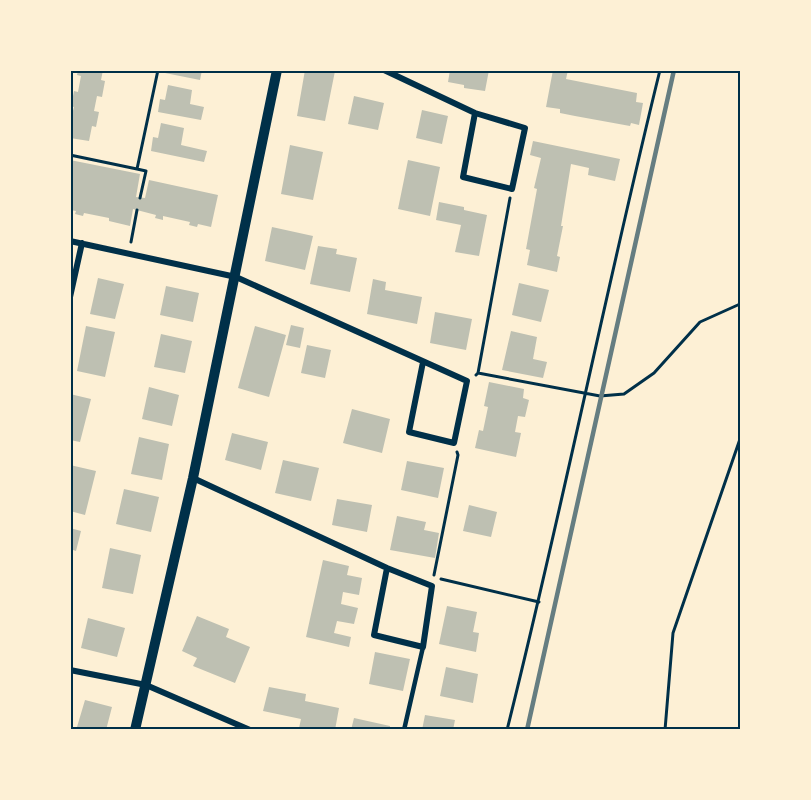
<svg xmlns="http://www.w3.org/2000/svg" width="811" height="800" viewBox="0 0 811 800" font-family="'Exo 2',sans-serif">
  <style>
    .building { fill: #bec0b2 }
    .lines { fill: none; stroke-linecap: round; stroke-linejoin: round }
    .path { stroke: #003049; stroke-width: 3 }
    .service { stroke: #003049; stroke-width: 4.5 }
    .minor { stroke: #003049; stroke-width: 6 }
    .tertiary { stroke: #003049; stroke-width: 10 }
    .rail { stroke: #657d81; stroke-width: 4.5 }
    .neatline { fill: none; stroke: #003049; stroke-width: 2 }
  </style>
  <rect width="100%" height="100%" fill="#fdf0d5"/>
  <path class="building" d="M78 70H103L101 80 105 81 102 97 97 96 94 111 99 112 96 127 92 126 89 141 70 138V122L74 107 71 106 74 91 78 92 81 76 77 75Z
    M166 70H202L200 80 165 73Z
    M305 70 335 71 325 121 297 116Z
    M450 70H489L485 91 464 88V85L448 82Z
    M553 70H568L566 79 637 93 636 102 643 103 639 125 631 123 630 126 575 116 560 113V109L546 107Z
    M168 85 192 90 190 104 204 107 201 120 158 112 160 99 165 100Z
    M354 96 384 103 378 130 348 124Z
    M422 110 448 116 442 144 416 138Z
    M161 123 184 128 181 145 207 151 204 162 151 151 153 137 158 138Z
    M533 141 620 159 615 181 588 175 589 168 571 164 561 226H563L557 256 560 257 557 272 527 265 530 250 526 249 537 189 534 188 541 158 530 155Z
    M290 145 323 152 313 200 281 194Z
    M70 160 140 174 136 197 145 198 149 180 218 195 211 227 198 224 197 227 189 225 190 222 163 216V220L155 218 156 215 133 209 130 226 109 221V218L84 213 83 216 75 214 76 211 70 210Z
    M408 160 440 167 430 216 398 209Z
    M439 202 464 207V210L487 215 479 256 455 252 461 225 436 220Z
    M272 227 313 236 305 270 265 261Z
    M318 246 337 249 336 254 357 258 350 292 310 284Z
    M98 278 124 284 115 319 90 314Z
    M373 279 386 282 385 290 422 297 417 324 367 314Z
    M519 283 549 290 541 322 512 315Z
    M166 286 199 293 193 322 160 315Z
    M435 312 472 319 466 350 430 343Z
    M291 325 304 328 300 348 286 345Z
    M86 326 115 332 105 377 77 371Z
    M255 326 286 335 269 397 238 388Z
    M511 331 537 337 533 359 547 362 543 378 502 370Z
    M161 334 192 341 185 373 154 367Z
    M307 345 331 350 325 378 301 373Z
    M489 382 524 389 523 398 529 400 525 417 518 416 515 432 521 433 516 457 475 448 479 430 483 431 488 407 484 406Z
    M149 387 179 395 172 426 142 419Z
    M70 394 91 399 80 442 70 440Z
    M352 409 390 419 382 453 343 443Z
    M232 433 268 442 261 470 225 460Z
    M139 437 169 444 162 480 131 474Z
    M283 460 319 468 311 501 275 493Z
    M407 461 444 468 438 498 401 490Z
    M70 465 96 471 85 515 70 511Z
    M124 489 159 497 151 532 116 524Z
    M337 499 372 505 367 532 332 525Z
    M469 505 497 512 491 537 463 531Z
    M397 516 426 522 424 530 439 533 435 558 390 550Z
    M70 528 81 531 76 551 70 549Z
    M110 548 141 555 133 594 102 588Z
    M323 560 349 566 347 575 362 578 359 595 343 592 341 604 358 608 354 624 337 621 334 633 351 637 349 647 306 637Z
    M447 606 477 612 473 632 479 633 476 652 439 644Z
    M197 616 229 629 226 637 250 647 235 683 193 666 197 658 182 651Z
    M88 618 125 628 117 657 81 648Z
    M375 652 410 659 403 691 369 684Z
    M446 667 478 674 473 703 440 696Z
    M269 687 306 694 305 701 339 708 335 730 299 728 301 719 263 711Z
    M85 700 112 707 106 730H86L77 727Z
    M425 715 455 720 453 730H422Z
    M354 718 390 726V730H351Z"/>
  <g class="lines">
    <path class="path" d="M70 155 137 169
      M140 198 146 171 137 169 158 70
      M131 242 137 210
      M478 373 510 198
      M476 375 478 373 600 396 624 394 654 373 700 322 740 304
      M434 575 458 455 457 452
      M441 579 539 602
      M507 730C562 511 606 289 660 70
      M665 730 673 633 740 439"/>
    <path class="service" d="M404 730 423 647"/>
    <path class="minor" d="M384 70 475 113 525 128 512 189 463 177 475 113
      M70 241 236 277 467 381 454 443 409 432 423 362
      M70 297 82 243
      M193 478 387 568 432 586 423 647 374 635 387 568
      M70 670 146 685 250 730"/>
    <path class="tertiary" d="M135 730 193 478 277 70"/>
    <path class="rail" d="M527 730 674 70"/>
  </g>
  <rect width="811" height="800" fill="none" stroke="#fdf0d5" stroke-width="144"/>
  <rect x="72" y="72" width="667" height="656" class="neatline"/>
</svg>
